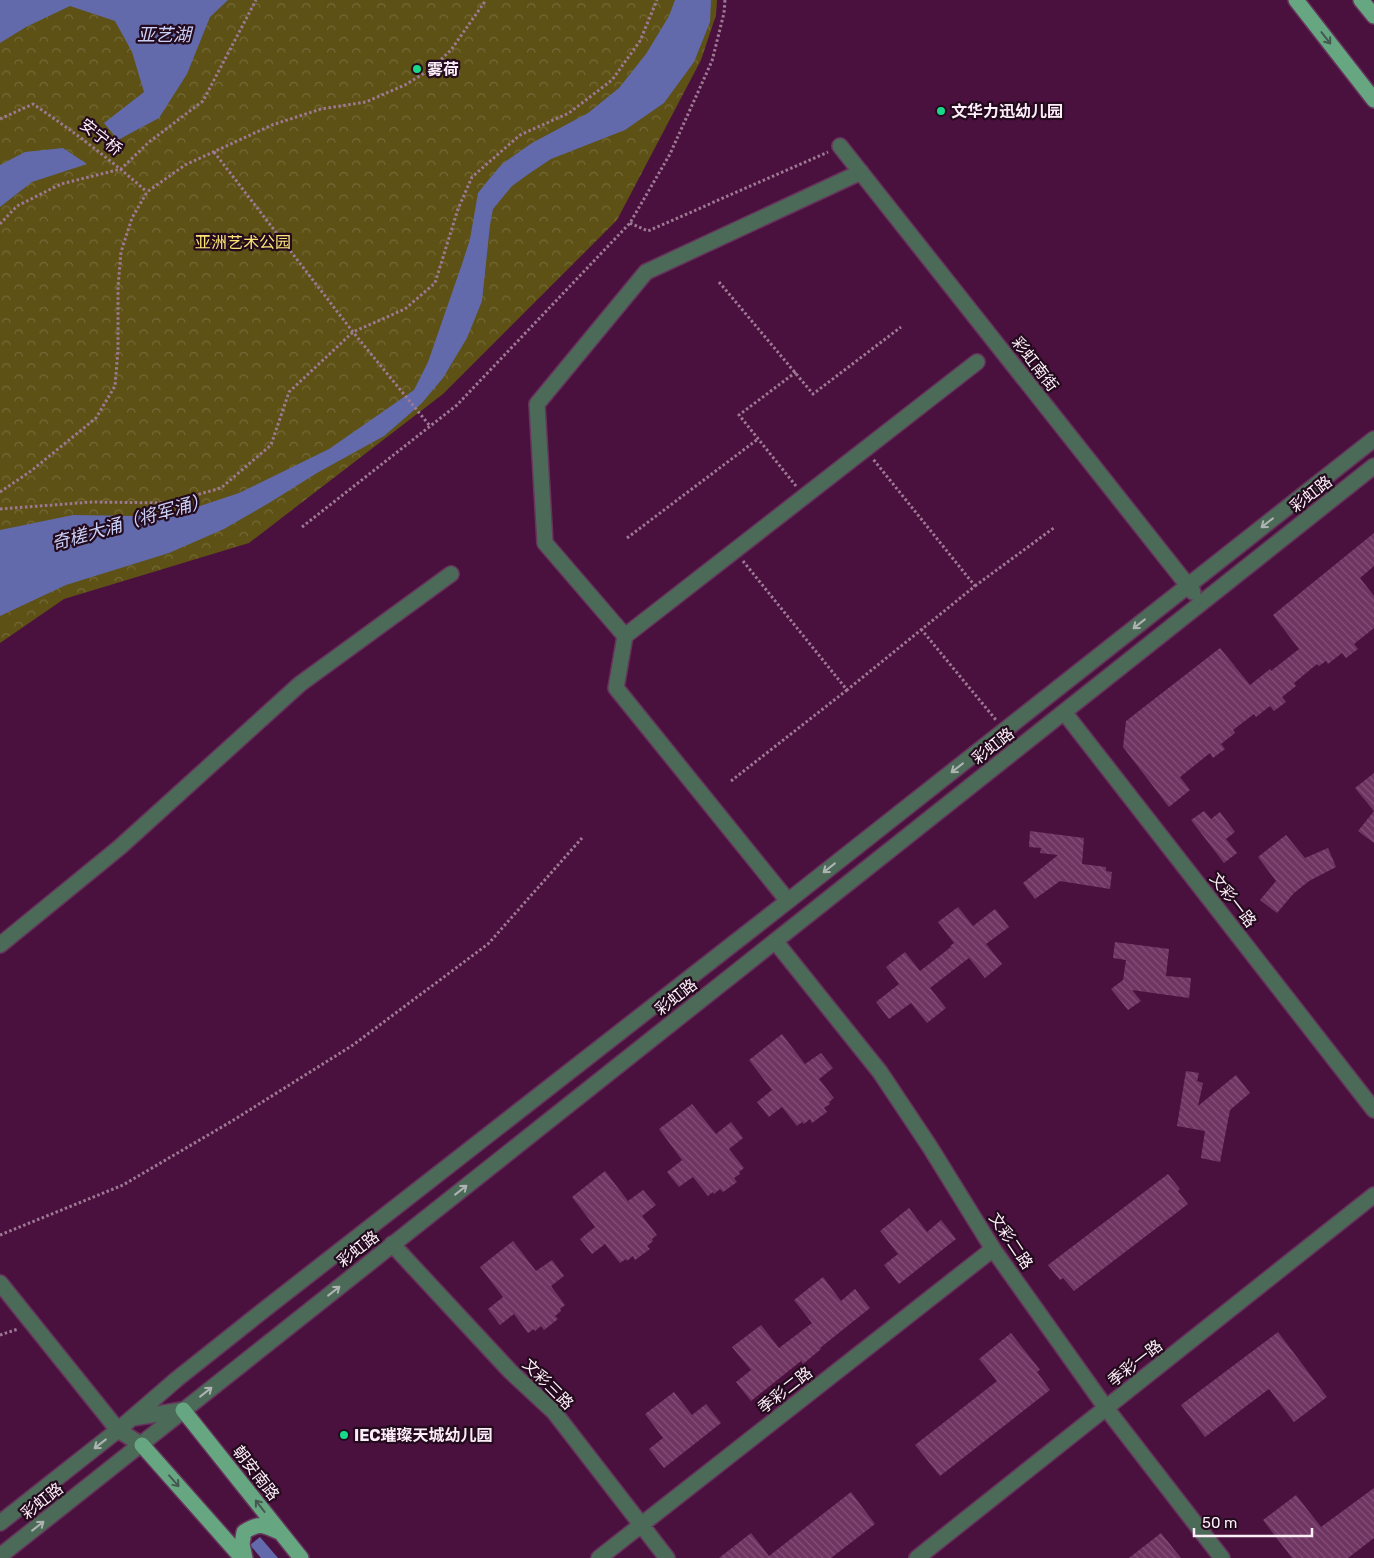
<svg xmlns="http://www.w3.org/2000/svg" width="1374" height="1558" viewBox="0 0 1374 1558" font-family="Rubik,'Noto Sans SC',sans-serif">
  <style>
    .park { fill: url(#park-crowns) }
    .water { fill: #626aac }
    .building { fill: url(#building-back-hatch) }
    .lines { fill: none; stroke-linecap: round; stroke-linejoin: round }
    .minor-casing { stroke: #66345c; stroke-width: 18 }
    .major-casing { stroke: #66345c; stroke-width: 18 }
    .path { stroke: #9e7995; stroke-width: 3; stroke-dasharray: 2.5 2.5; stroke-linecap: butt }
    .minor { stroke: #4c6a58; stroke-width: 15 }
    .major { stroke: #66a782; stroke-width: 15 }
    .oneway { stroke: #445850 }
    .oneway2 { stroke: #adb3b0 }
    .poi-dot { fill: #17d989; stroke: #230a1d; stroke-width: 2 }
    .labels { text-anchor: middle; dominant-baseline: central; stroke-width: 4.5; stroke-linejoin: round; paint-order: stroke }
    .poi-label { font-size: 16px; font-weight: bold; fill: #fceef8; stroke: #230a1d; text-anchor: start }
    .street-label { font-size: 16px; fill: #fceef8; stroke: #230a1d }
    .park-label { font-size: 16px; fill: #fbe475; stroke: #230a1d }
    .water-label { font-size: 18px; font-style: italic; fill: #cad0f6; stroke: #230a1d }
  </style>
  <defs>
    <pattern id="park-crowns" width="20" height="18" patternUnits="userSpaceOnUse" patternTransform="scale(1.25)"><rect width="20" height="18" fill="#5d5115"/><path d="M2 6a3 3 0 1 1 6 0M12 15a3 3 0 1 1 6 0" fill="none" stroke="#756a38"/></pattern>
    <pattern id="building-back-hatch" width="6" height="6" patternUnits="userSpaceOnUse" patternTransform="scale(1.25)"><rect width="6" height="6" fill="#6f3461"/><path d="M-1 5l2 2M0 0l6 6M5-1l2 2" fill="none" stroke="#845278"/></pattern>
  </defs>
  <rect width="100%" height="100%" fill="#4a113e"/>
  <path class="park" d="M0 0H717L716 15 701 60 617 220 443 394 249 543 64 599 0 643Z"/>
  <path class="water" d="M0 0H228L210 17 187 74 159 118 118 140 104 123 144 92 132 52 115 21 70 6 26 27 0 43Z
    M675 0H711L710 22 694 62 664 103 625 130 551 159 530 173 512 186 493 209 490 225 482 301 467 338 443 378 421 404 384 436 317 473 269 503 224 529 169 553 66 585 0 616V530L73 515 136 516 185 511 239 493 329 449 414 390 428 362 463 261 470 239 478 193 490 178 502 164 532 143 588 113 619 88 646 54 669 16Z
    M63 148 87 164 32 182 0 207V165L25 152Z
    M260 1537 278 1558H261L250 1545Z"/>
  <path class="building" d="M1374 533V566L1360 578 1374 596V628L1354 644 1358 649 1346 658 1342 653 1328 664 1326 661 1319 666 1317 664 1294 683 1296 686 1282 697 1286 702 1274 711 1270 706 1256 717 1254 714 1233 730 1235 733 1221 744 1225 749 1213 758 1210 753 1180 777 1190 790 1169 807 1123 747 1126 721 1220 648 1250 685 1270 669 1271 671 1299 649 1273 615Z
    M1374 773V843L1358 831 1374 811 1355 788Z
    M1204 811 1211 819 1220 812 1235 832 1226 839 1237 853 1224 863 1191 820Z
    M1030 831 1084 838 1082 864 1106 867V871L1112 872 1110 889 1060 881 1035 899 1023 883 1058 855 1040 853 1041 848 1029 847Z
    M1286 835 1305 858 1328 848 1336 867 1309 881 1294 893 1277 913 1260 900 1276 881 1258 857Z
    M958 907 973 926 995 909 1009 927 986 944 1002 964 985 978 969 958 930 988 946 1008 927 1023 911 1003 889 1019 876 1002 899 984 886 967 905 952 920 971 951 947 950 946 954 943 938 922Z
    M1115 942 1169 949 1166 976 1191 978 1189 998 1132 990 1141 1001 1128 1010 1111 989 1123 980 1126 960 1113 958Z
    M782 1034 805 1064 821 1053 833 1068 819 1079 834 1098 829 1102 830 1104 824 1108 827 1112 812 1123 810 1119 804 1124 802 1122 797 1126 782 1107 769 1117 757 1102 772 1090 749 1060Z
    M1186 1071 1199 1073 1197 1081 1203 1083 1198 1106 1236 1075 1250 1093 1230 1110 1220 1162 1201 1158 1205 1131 1177 1126Z
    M692 1104 716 1134 731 1122 743 1138 729 1149 744 1168 739 1172 740 1174 734 1178 737 1182 723 1192 720 1189 714 1194 713 1192 708 1196 693 1177 679 1187 667 1172 682 1160 659 1129Z
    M605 1171 628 1201 643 1190 656 1205 642 1216 657 1235 652 1239 653 1241 647 1246 650 1249 635 1260 633 1256 627 1261 626 1259 620 1263 605 1244 592 1254 580 1239 595 1227 572 1197Z
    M1168 1174 1180 1189 1178 1191 1188 1204 1074 1291 1063 1278 1060 1280 1048 1265Z
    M909 1208 927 1232 941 1220 956 1239 899 1284 884 1265 898 1254 880 1231Z
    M513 1241 536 1271 552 1260 564 1276 551 1286 565 1305 560 1309 561 1311 555 1316 558 1319 544 1330 541 1326 535 1331 534 1329 528 1333 514 1314 500 1325 488 1309 503 1297 480 1267Z
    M823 1277 841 1301 855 1289 870 1308 820 1348 821 1349 803 1364 801 1361 751 1401 736 1382 751 1370 732 1347 761 1325 779 1348 812 1323 794 1300Z
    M1278 1332 1327 1397 1294 1422 1269 1389 1205 1437 1181 1405Z
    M1011 1333 1040 1370 1037 1372 1050 1390 940 1476 915 1445 997 1381 979 1359Z
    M674 1392 692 1415 706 1404 721 1423 664 1468 649 1449 663 1438 645 1414Z
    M1374 1488V1538L1348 1558H1292L1263 1520 1296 1495 1321 1527Z
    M851 1492 875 1524 831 1558H719L751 1533 769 1556Z
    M1161 1533 1181 1558H1129Z"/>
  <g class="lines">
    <defs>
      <path id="minor" d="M840 146 1193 592
        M625 636 977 362
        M1064 712 1374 1110
        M788 901 616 688 625 636 545 543 537 404 646 272 861 172
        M775 941 880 1072 930 1147 993 1249 1106 1408 1222 1558
        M0 945 120 847 300 684 451 574
        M392 1244 510 1371 554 1412 667 1558
        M0 1283 118 1430 142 1445
        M133 1418 182 1410
        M0 1523 118 1430 177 1379 260 1313 788 901 1374 439
        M0 1556 1374 466
        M599 1558 993 1249
        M917 1558 1374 1195"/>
      <path id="major" d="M1296 0 1374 100
        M1361 0 1374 16
        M183 1410 301 1558
        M142 1445 242 1558
        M245 1558 242 1544 244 1532C260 1522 263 1525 279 1532"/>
    </defs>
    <use href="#minor" class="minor-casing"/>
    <use href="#major" class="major-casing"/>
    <path class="path" d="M0 119 33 104C73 131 111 160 147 192
      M214 152 353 332 430 426
      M630 223 648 231 828 152
      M0 224 17 206 61 184 121 169 149 142 203 101 256 0
      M719 282 813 394 901 327
      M796 372 739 415 796 486
      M0 492 31 471 96 418 115 386 118 350V287L121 252 132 218 147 192 185 165 272 125 321 109 366 102 405 85 431 69 451 50 486 0
      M0 509 92 502 168 503 221 488 271 445 289 392 353 332 405 309 435 283 458 209 472 177 520 135 569 113 612 80 640 41 657 0
      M302 527 457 405 630 223 670 154 712 61 724 13 725 0
      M627 538 758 439
      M743 561 847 690 975 586 873 459
      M975 586 1055 527
      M921 629 996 720
      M731 781 847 690
      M0 1235 123 1185 232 1121 353 1045 488 944 582 838
      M0 1335 18 1329"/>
    <use href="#minor" class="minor"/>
    <use href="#major" class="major"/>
  </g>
  <defs><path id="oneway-shaft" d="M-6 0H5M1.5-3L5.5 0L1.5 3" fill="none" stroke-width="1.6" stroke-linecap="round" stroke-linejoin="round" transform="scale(1.25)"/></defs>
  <g class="oneway">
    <use href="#oneway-shaft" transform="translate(1326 38) rotate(52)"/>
    <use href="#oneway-shaft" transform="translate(174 1481) rotate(49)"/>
    <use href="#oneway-shaft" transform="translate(260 1506) rotate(-128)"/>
  </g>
  <g class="oneway2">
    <use href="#oneway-shaft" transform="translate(1267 523) rotate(142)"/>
    <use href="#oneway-shaft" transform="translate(1139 624) rotate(142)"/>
    <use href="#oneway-shaft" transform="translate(957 768) rotate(142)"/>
    <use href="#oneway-shaft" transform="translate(829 868) rotate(142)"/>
    <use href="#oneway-shaft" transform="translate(461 1190) rotate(-38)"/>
    <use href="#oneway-shaft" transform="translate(334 1291) rotate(-38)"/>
    <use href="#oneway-shaft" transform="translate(206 1392) rotate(-38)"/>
    <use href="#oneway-shaft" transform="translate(100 1444) rotate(142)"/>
    <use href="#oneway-shaft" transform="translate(38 1526) rotate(-38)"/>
  </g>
  <g class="poi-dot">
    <circle cx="417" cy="69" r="5"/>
    <circle cx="941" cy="111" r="5"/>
    <circle cx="344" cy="1435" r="5"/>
  </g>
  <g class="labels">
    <g class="poi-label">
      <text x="427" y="69">雾荷</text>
      <text x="951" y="111">文华力迅幼儿园</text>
      <text x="354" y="1435">IEC璀璨天城幼儿园</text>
    </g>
    <g class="street-label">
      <text transform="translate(101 137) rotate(38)">安宁桥</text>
      <text transform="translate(1035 364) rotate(52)">彩虹南街</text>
      <text transform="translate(1311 494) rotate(-38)">彩虹路</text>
      <text transform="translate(993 746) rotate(-38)">彩虹路</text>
      <text transform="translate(1233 900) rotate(52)">文彩一路</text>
      <text transform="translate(676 997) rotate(-38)">彩虹路</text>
      <text transform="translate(1011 1241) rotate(56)">文彩二路</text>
      <text transform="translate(358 1249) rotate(-38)">彩虹路</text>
      <text transform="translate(1135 1363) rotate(-38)">季彩一路</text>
      <text transform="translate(548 1384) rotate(45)">文彩三路</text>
      <text transform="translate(785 1390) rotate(-38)">季彩二路</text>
      <text transform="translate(256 1473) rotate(52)">朝安南路</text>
      <text transform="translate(42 1501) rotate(-38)">彩虹路</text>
    </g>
    <g class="park-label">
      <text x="243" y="242">亚洲艺术公园</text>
    </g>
    <g class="water-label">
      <text x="164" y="35">亚艺湖</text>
      <text transform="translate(130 522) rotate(-16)">奇槎大涌（将军涌）</text>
    </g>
  </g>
  <path d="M1194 1528v8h118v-8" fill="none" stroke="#fceef8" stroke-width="2.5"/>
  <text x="1202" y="1528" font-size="15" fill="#fceef8" stroke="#230a1d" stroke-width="4" paint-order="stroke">50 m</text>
</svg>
